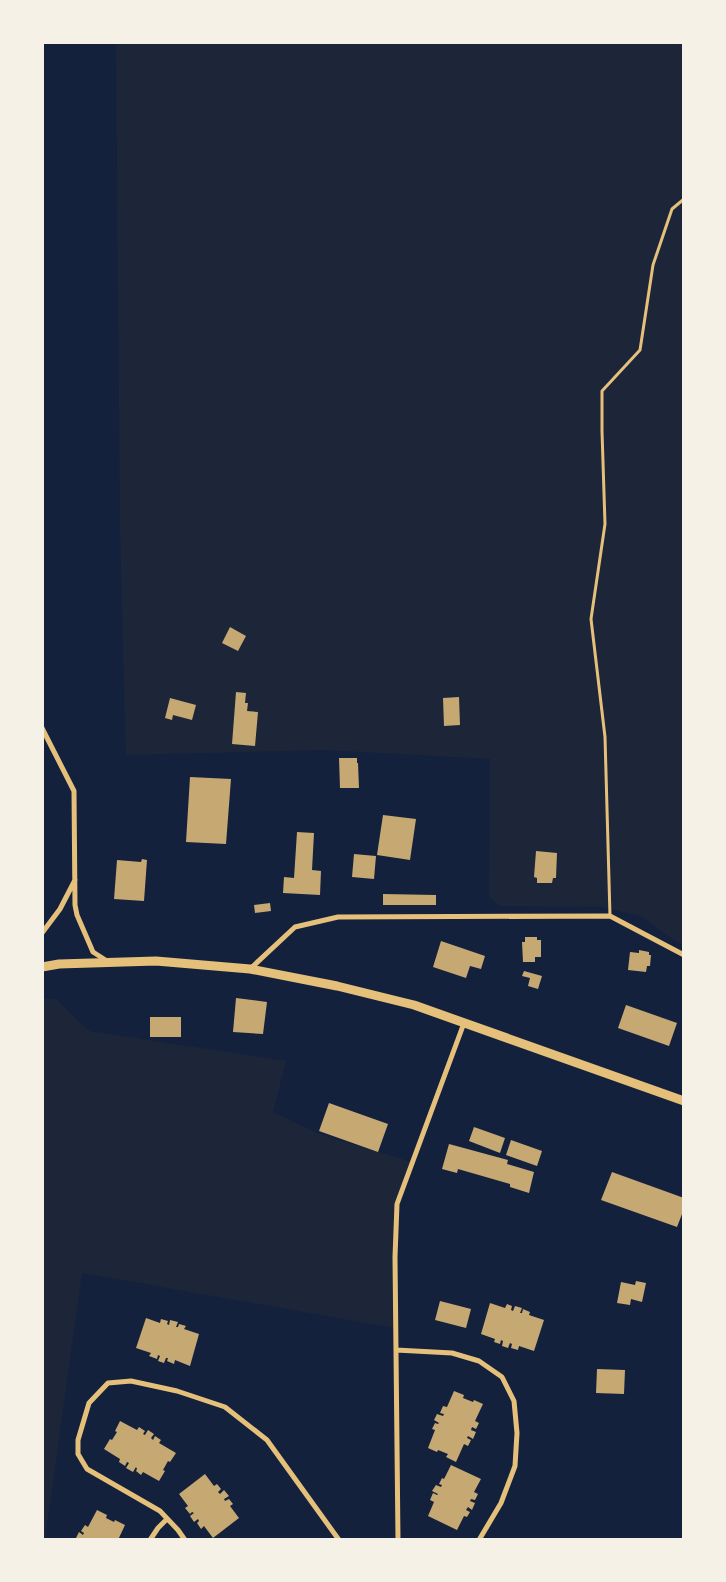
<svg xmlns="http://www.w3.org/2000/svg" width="726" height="1582" viewBox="0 0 726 1582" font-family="Quicksand,sans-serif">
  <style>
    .green { fill: #1d2539 }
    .building { fill: #c6a872 }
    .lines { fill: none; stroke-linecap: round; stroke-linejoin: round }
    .service { stroke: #e5c07b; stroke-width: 3 }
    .minor { stroke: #e5c07b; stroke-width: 5 }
    .secondary { stroke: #e5c07b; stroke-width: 9 }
  </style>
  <rect width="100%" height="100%" fill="#14213d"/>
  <path class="green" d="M116 43H683V944L677 942 640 916 601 907 500 906 489 897 490 759 325 750 126 755 120 530Z
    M42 999H56L89 1031 286 1061 273 1112 319 1134 412 1162 397 1204 395 1328 82 1273 45 1539 43 1540Z"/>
  <path class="building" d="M230 627 246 636 238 651 222 643Z
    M236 692 246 693 245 703H248L247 711 258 712 255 746 232 744Z
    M459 697 460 725 444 726 443 698Z
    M170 698 196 705 192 720 173 715 172 720 165 718Z
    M339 758H357V763H358L359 788H340Z
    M190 777 231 779 226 844 186 842Z
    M383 815 416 819 410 860 377 855Z
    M297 832 314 833 312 870 321 871 320 895 283 893 284 877 294 878Z
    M536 851 557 853 556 878H553L552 883H537V878L534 877Z
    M354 854 376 856 374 879 352 877Z
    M142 859 147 860 144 901 114 899 117 860 141 862Z
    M383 894 436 895V905H383Z
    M270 903 271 911 255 913 254 905Z
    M525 937H537V940H541V957H535V962H523L522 942H525Z
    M441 941 485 956 481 969 470 966 466 978 433 967Z
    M639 950 649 952V955H651L650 966H647L646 972 628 970 630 952 639 953Z
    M524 971 542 976 538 989 528 986 530 978 522 976Z
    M236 998 267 1002 263 1034 233 1032Z
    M626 1005 677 1023 669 1046 618 1028Z
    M150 1017H181V1037H150Z
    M329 1103 388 1124 378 1152 319 1131Z
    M474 1127 505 1138 500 1153 469 1141Z
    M511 1140 542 1151 537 1166 506 1155Z
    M449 1144 508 1160 507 1164 534 1172 529 1193 510 1187V1184L458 1169 457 1173 442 1169Z
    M612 1172 684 1198V1209L677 1227 601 1200Z
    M636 1281 646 1283 642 1302 631 1299 630 1305 617 1303 621 1282 635 1285Z
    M440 1301 471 1309 466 1328 435 1320Z
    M490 1303 505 1308 507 1304 512 1306 511 1310 513 1311 515 1306 522 1308 520 1313H522L523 1309 530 1312 529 1315 544 1320 534 1351 519 1346 518 1350 511 1348 512 1344 510 1343 508 1348 502 1346 503 1341 501 1340 500 1344 494 1342 495 1339 481 1334Z
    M146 1318 160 1323 161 1319 168 1321 167 1324 169 1325 170 1320 178 1322 176 1327H178L179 1324 186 1326 184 1329 199 1334 190 1366 175 1360 174 1364 167 1361 168 1358H166L164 1363 158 1361 160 1356 158 1355 157 1359 149 1356 151 1353 136 1348Z
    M597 1369 625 1370 624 1394 596 1393Z
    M454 1391 464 1395 463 1398 473 1402 474 1400 483 1404 475 1421 479 1423 476 1429 472 1427 471 1430 476 1432 473 1439 468 1436 467 1438 471 1440 468 1446 464 1444 456 1462 446 1457 448 1454 438 1450 437 1452 428 1448 435 1430 432 1429 435 1423 438 1424 439 1423 434 1420 437 1414 443 1416 444 1414 440 1413 443 1406 447 1407Z
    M120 1421 137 1430 139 1427 145 1431 143 1434 145 1435 148 1430 154 1434 151 1438 153 1440 155 1436 161 1440 159 1443 176 1453 170 1462 168 1461 163 1470 165 1471 159 1481 143 1472 141 1475 136 1471 137 1469 136 1467 133 1472 126 1468 129 1463 127 1462 125 1466 119 1462 120 1459 104 1449 110 1439 112 1440 117 1432 115 1431Z
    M451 1465 481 1479 474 1492 478 1494 475 1500 471 1499 470 1501 475 1503 472 1510 468 1507 466 1510 470 1512 467 1517 464 1516 457 1530 428 1516 434 1502 430 1500 433 1493 437 1495 438 1494 432 1491 436 1485 441 1487 442 1485 439 1484 442 1478 444 1479Z
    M205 1474 214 1486 217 1484 221 1489 218 1492 220 1494 224 1490 229 1496 224 1499 225 1501 229 1499 233 1504 230 1506 239 1518 213 1538 204 1526 201 1529 197 1523 199 1521 198 1519 194 1522 190 1516 194 1513 192 1512 190 1514 185 1508 188 1506 179 1494Z
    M97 1510 107 1515 106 1518 114 1522 115 1520 125 1525 118 1540H75L79 1532 83 1535 84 1533 81 1531 85 1525 88 1527Z"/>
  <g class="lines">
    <path class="service" d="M610 916 605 737 591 619 605 524 602 431V391L640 350 653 265 672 209 684 199"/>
    <path class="minor" d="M42 728 74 791 75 905 77 915 93 952 107 961
      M42 933 60 909 75 880
      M250 969 295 927 338 917 610 916 684 955
      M396 1350 452 1353 479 1361 502 1377 514 1401 517 1433 515 1466 501 1503 479 1540
      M150 1540 158 1528 167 1519
      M185 1540 178 1530 160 1511 87 1469 78 1454V1440L89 1403 108 1383 131 1381 177 1391 225 1407 267 1440 339 1540
      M398 1540 395 1257 397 1204 464 1023"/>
    <path class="secondary" d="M42 967 59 964 156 961 250 969 337 986 414 1005 684 1101"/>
  </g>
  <rect width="726" height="1582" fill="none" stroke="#f6f1e7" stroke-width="88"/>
</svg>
